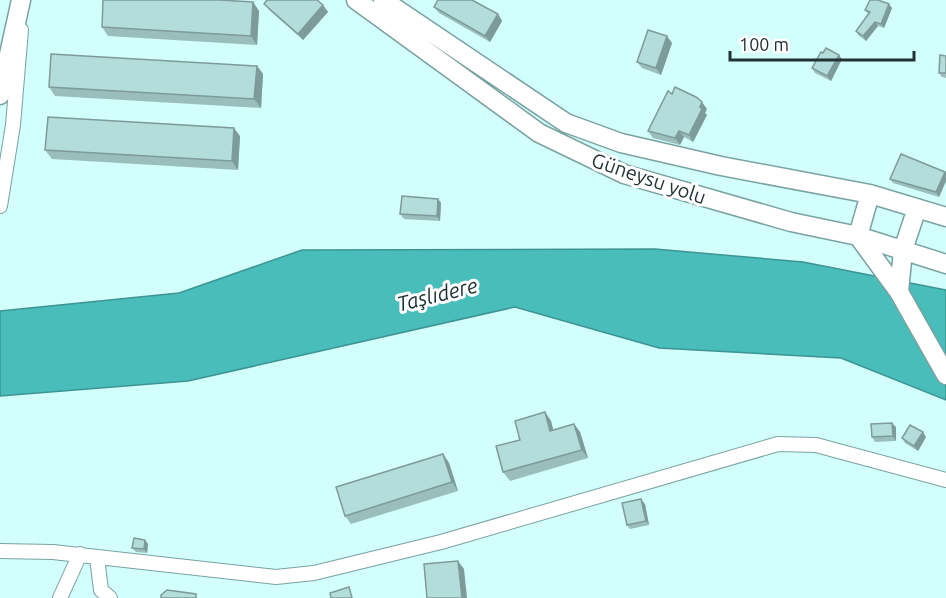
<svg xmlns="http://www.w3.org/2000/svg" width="946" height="598" viewBox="0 0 946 598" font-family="Ubuntu,sans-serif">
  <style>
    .water { fill: #48bdba; stroke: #3d9492; stroke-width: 1.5 }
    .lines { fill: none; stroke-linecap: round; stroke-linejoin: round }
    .minor-casing { stroke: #79a2a0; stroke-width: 16 }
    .major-casing { stroke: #79a2a0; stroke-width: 21 }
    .minor { stroke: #fff; stroke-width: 14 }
    .major { stroke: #fff; stroke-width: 18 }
    .wall { fill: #9abebc }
    .shaded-wall { fill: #7d9b99 }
    .building { fill: #b3dddb; stroke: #7d9b99; stroke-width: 1.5 }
    .labels { text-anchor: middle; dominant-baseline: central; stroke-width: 6; stroke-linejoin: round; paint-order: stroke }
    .street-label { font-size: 20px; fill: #233; stroke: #fff }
    .water-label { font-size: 21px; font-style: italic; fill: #192e2d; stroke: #fff }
  </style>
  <rect width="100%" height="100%" fill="#d2fefc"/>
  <path class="water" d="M655 249 803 262 946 290V400L841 358 659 348 515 307 188 381 0 396V311L179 293 302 250Z"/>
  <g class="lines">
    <defs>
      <path id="minor" d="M0 206 13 125 21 30
        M0 551 53 552 276 577 314 573 441 542 778 444 816 445 946 480
        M97 558 101 590 110 598
        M60 598 80 554"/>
      <path id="major" d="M356 0 539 133 624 174 791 222 858 236 946 264
        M383 0 566 123 621 143 721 166 870 194 946 217
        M0 95 21 0
        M870 194 858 236 899 292 946 375
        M899 292 903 250 917 208"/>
    </defs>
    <use href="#minor" class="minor-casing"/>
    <use href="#major" class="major-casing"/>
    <use href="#minor" class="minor"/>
    <use href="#major" class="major"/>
  </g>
  <path class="wall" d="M253 2 259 11 257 45 108 36 102 27Z
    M264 4 323 5 328 12 303 40 269 10Z
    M434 7 498 14 502 21 490 42 439 13Z
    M892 8 884 28 878 26 866 41 858 35 856 31 868 14 865 10Z
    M672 43 661 75 642 68 637 62Z
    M946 56V78L942 77 939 73Z
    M842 59 831 81 815 73 812 68Z
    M257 66 263 74 261 108 55 96 49 87Z
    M707 109 705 113 707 115 693 142 684 137 680 145 653 138 648 131Z
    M240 136 238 170 52 159 45 150Z
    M945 172 946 173V181L939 197 893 183 890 179Z
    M438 199 441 203 440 221 404 219 400 214Z
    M545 412 551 421 553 430 574 424 580 432 588 458 510 481 503 472 520 440Z
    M896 427V441L875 442 872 437Z
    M926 437 918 451 905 443 902 438Z
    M443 454 449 463 458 491 351 524 345 516Z
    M645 504 649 525 630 529 627 525Z
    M145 540 148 544 147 553 136 552 132 548Z"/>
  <path class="shaded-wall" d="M253 2 259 11 257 45 251 36Z
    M889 4 892 8 884 28 881 24Z
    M323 5 328 12 303 40 298 34Z
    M498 14 502 21 490 42 485 36Z
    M875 22 878 26 866 41 863 36Z
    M667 36 672 43 661 75 656 68Z
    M839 55 842 59 831 81 827 76Z
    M257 66 263 74 261 108 254 99Z
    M702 102 707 109 705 113 707 115 693 142 689 135Z
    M234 128 240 136 238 170 232 161Z
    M679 131 684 137 680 145 675 138Z
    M945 172 946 173V181L939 197 936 192Z
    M438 199 441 203 440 221 437 216Z
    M545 412 551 421 556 440 550 431Z
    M892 423 896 427V441L893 436Z
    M574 424 580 432 588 458 582 450Z
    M923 432 926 437 918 451 914 446Z
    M443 454 449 463 458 491 452 482Z
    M641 499 645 504 649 525 646 521Z
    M145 540 148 544 147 553 144 549Z
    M458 561 464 569 467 598H462Z"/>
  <path class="building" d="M103 0H220L253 2 251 36 102 27Z
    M267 0H317L323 5 298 34 264 4Z
    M438 0H472L498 14 485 36 434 7Z
    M870 0H878L889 4 881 24 875 22 863 36 856 31 870 12 865 10Z
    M648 30 667 36 656 68 637 62Z
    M826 48 839 55 827 76 812 68 821 52 823 53Z
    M51 54 257 66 254 99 49 87Z
    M940 55 946 56V73H939Z
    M675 87 696 97 702 102 700 107 702 109 689 135 679 131 675 138 648 131 668 91 672 94Z
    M48 117 234 128 232 161 45 150Z
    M901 154 945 172 936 192 890 179Z
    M402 196 438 199 437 216 400 214Z
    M545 412 550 431 574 424 582 450 503 472 496 446 520 440 515 421Z
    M892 423 893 436 872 437 871 424Z
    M910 425 923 432 914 446 902 438Z
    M443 454 452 482 345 516 336 487Z
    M641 499 646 521 627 525 622 503Z
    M134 538 145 540 144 549 132 548Z
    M458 561 462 598H427L424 564Z
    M349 587 352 598H331L330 593Z
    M167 590 196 594V598H161V595Z"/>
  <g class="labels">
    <g class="street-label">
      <text transform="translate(649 178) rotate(19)">Güneysu yolu</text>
    </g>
    <g class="water-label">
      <text transform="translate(437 294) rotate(-14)">Taşlıdere</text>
    </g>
  </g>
  <path d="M730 51v9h184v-9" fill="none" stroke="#223333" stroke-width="3"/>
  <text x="739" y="51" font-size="18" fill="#223333" stroke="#ffffff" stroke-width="4.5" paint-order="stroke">100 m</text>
</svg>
